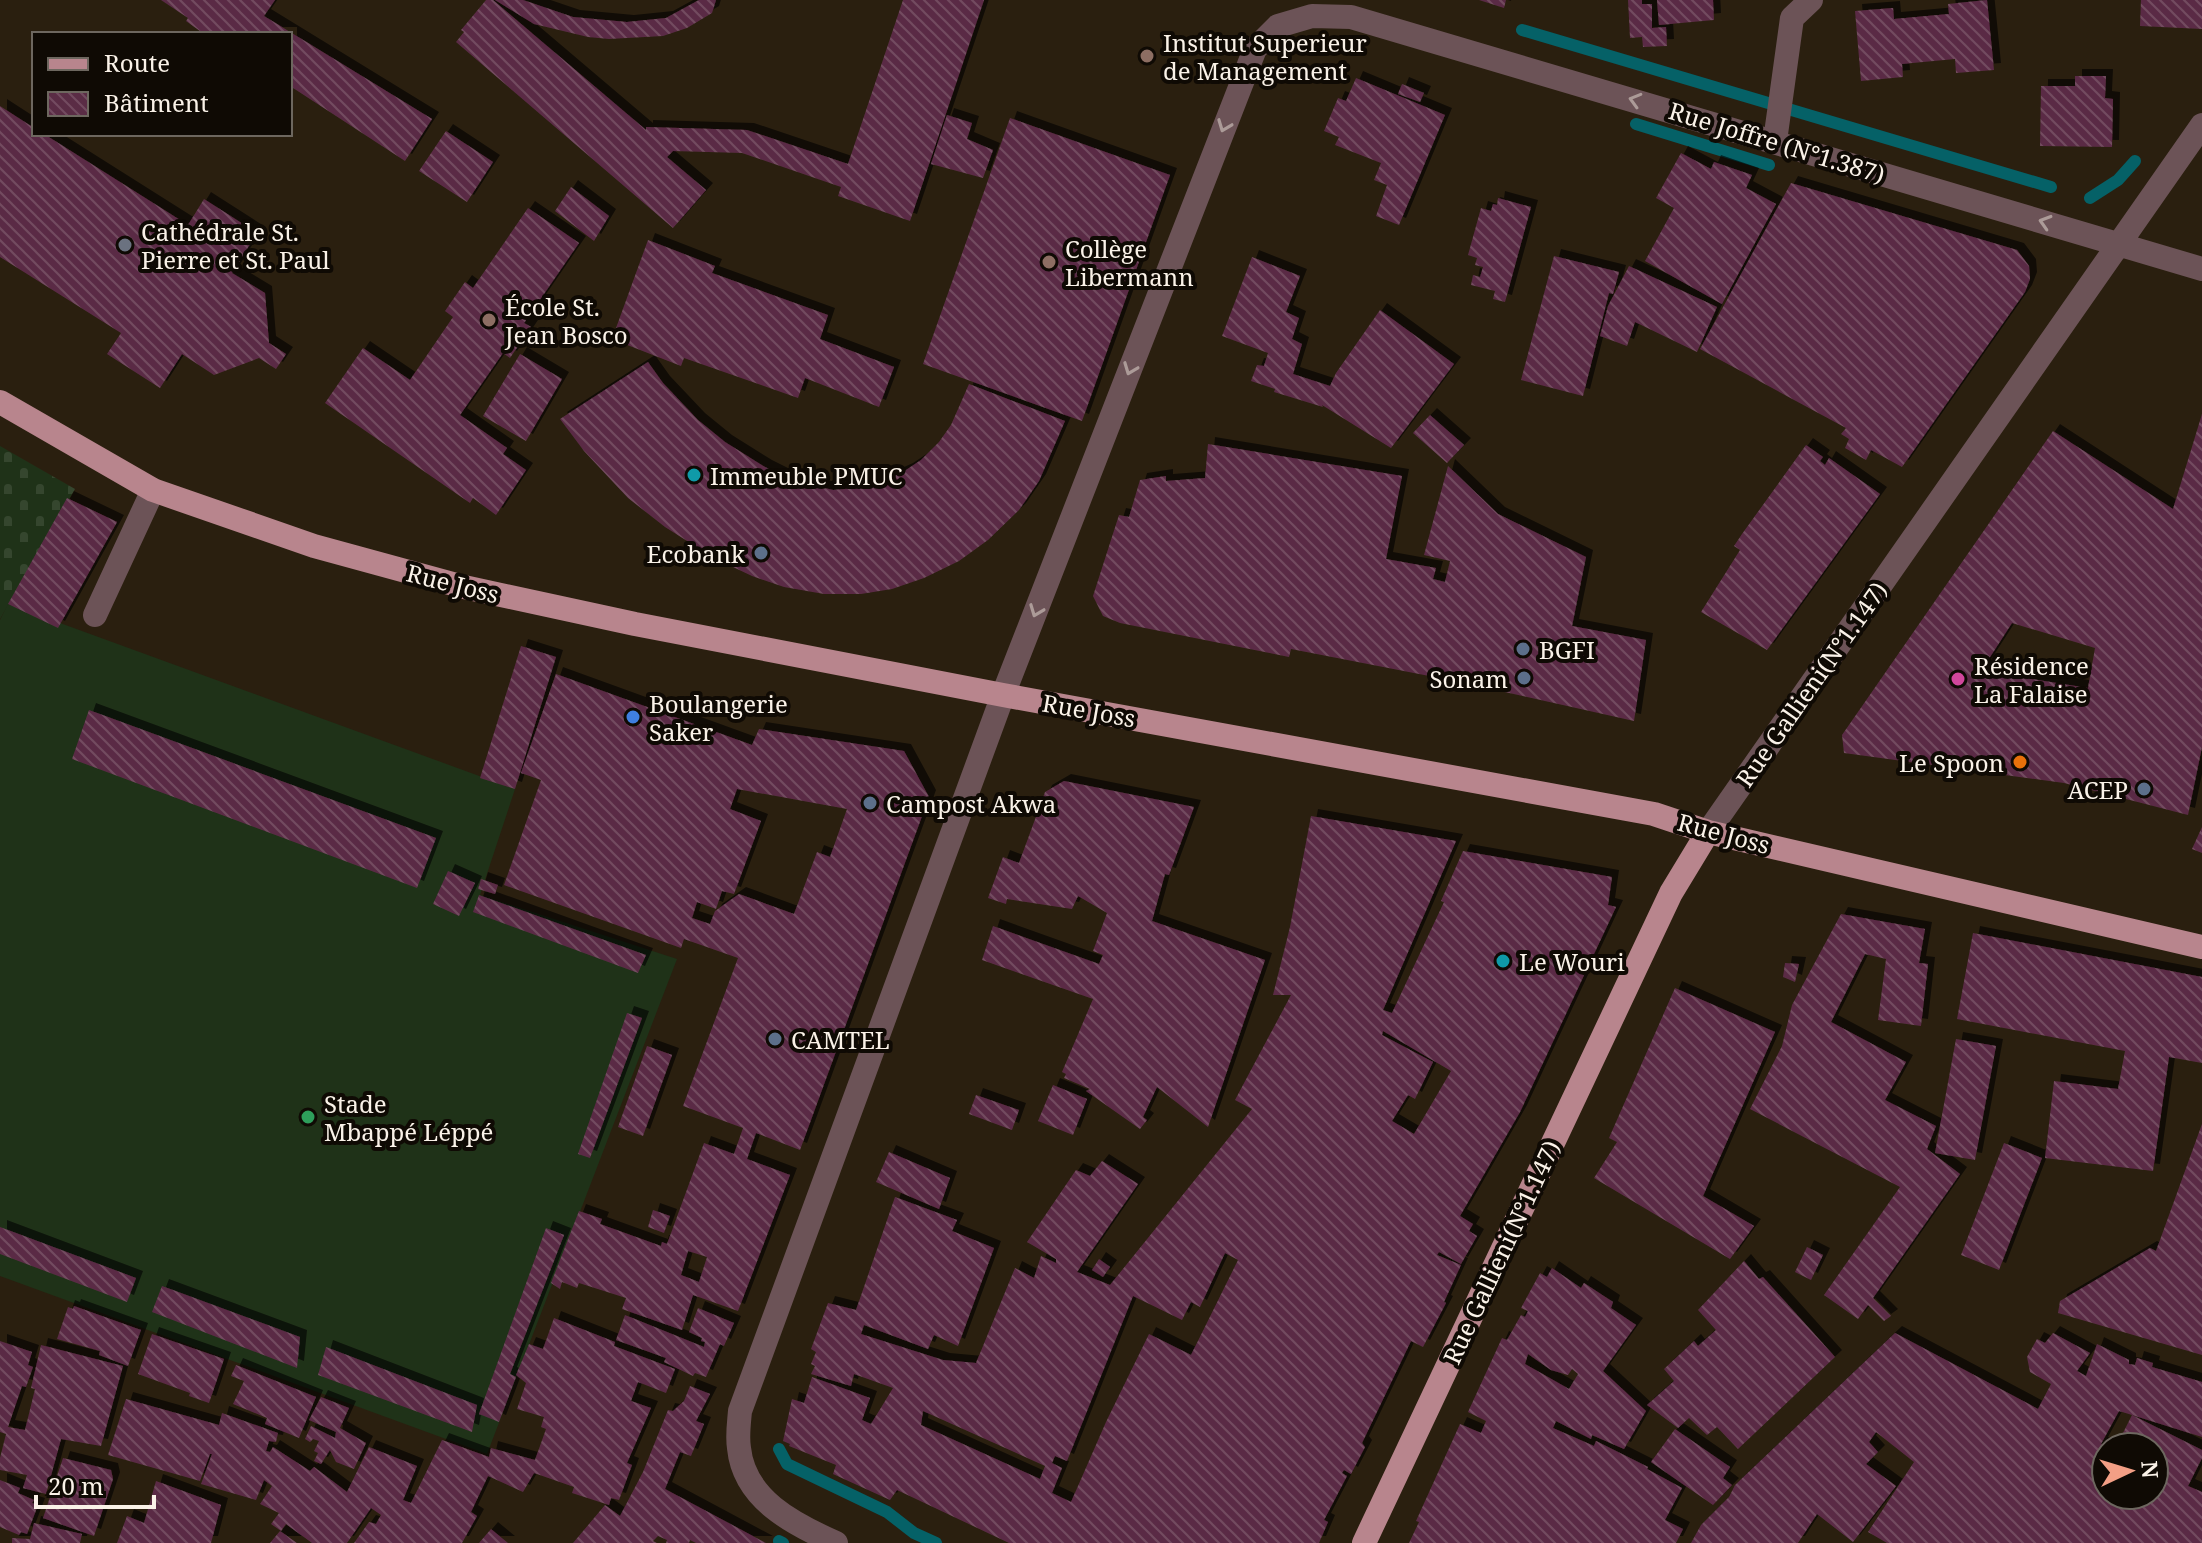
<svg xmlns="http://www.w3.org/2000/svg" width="2202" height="1543" viewBox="0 0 2202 1543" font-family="'Noto Serif',serif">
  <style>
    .cemetery { fill: url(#cemetery-stones) }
    .pitch { fill: #1f3218 }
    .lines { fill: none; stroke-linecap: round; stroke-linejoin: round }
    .stream { stroke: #056167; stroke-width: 12 }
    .building { fill: url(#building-back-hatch); fill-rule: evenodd; filter: url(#shadow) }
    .minor { stroke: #6c5357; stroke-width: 24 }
    .major { stroke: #b8858d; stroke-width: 24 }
    .oneway { stroke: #ac9b98 }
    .education-dot { fill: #8d6e63; stroke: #0f0a04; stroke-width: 3 }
    .worship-dot { fill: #6b7280; stroke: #0f0a04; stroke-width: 3 }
    .culture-dot { fill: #0f9aa8; stroke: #0f0a04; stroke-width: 3 }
    .service-dot { fill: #5c6f8a; stroke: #0f0a04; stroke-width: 3 }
    .hotel-dot { fill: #d1479c; stroke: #0f0a04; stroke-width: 3 }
    .shop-dot { fill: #3f7fe0; stroke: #0f0a04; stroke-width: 3 }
    .food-dot { fill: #e8710a; stroke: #0f0a04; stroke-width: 3 }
    .leisure-dot { fill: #2e9e5b; stroke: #0f0a04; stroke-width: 3 }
    .labels { text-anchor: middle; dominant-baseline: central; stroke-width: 8; stroke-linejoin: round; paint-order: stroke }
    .poi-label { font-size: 24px; fill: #faf2e8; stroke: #0f0a04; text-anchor: start }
    .street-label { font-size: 24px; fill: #faf2e8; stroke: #0f0a04 }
  </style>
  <defs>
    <pattern id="cemetery-stones" width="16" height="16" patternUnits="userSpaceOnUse" patternTransform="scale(2)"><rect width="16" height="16" fill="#1f3218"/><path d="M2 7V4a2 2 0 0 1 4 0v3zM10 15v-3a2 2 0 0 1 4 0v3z" fill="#35462e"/></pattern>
    <pattern id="building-back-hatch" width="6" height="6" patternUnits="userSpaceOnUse" patternTransform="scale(2)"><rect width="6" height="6" fill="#5a2c45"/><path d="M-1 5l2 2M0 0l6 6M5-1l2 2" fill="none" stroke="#734b60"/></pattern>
    <filter id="shadow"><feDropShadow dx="7" dy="-7" stdDeviation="0" flood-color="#0009"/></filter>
  </defs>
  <rect width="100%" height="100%" fill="#2a1f0f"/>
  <path class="cemetery" d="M0 446 75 489 0 619Z"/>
  <path class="pitch" d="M8 604 515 789 480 895 677 959 487 1454 0 1276V620Z"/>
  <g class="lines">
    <path class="stream" d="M1522 30 2051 187
      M1636 124 1769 165
      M2090 198 2118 180 2135 161
      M779 1449 787 1464 887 1512 914 1533 936 1543
      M779 1541 783 1543"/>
  </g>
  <path class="building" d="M161 0H275L264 16 432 119 405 161 290 86V34H204L186 21 188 18Z
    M486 0H493L646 130V127L747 130 848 164 903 0H984L910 221 838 196 841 187 742 153 673 151 667 157 706 190 673 228 456 42 464 32 461 30Z
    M495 0H523L573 17 627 22 666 18 699 0H716L712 13 687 28 663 36 609 39 588 37 534 24Z
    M1479 0H1506L1504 8Z
    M1628 0H1642V4H1652V28L1666 27 1667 46 1643 47 1642 37 1630 38Z
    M1657 0H1713L1714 20 1659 25Z
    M1987 0 1994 70 1956 73 1955 59 1902 64 1903 77 1861 81 1855 11 1893 8 1894 19 1949 14 1948 4Z
    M2141 0H2202V29L2140 26Z
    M2075 76H2106L2105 98 2113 99 2112 147 2040 146 2041 86H2075Z
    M1356 78 1445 115 1399 225 1376 216 1387 185 1374 180 1381 163 1335 145 1339 137 1324 131 1338 98 1346 101Z
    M1402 84 1424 93 1420 102 1398 94Z
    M0 106 34 128V134H44L188 225 204 199 257 233 232 273 265 293 269 343 286 354 276 369 259 358 214 375 182 354 160 388 107 354 121 333 0 257Z
    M947 115 972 123 967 139 993 150 983 178 931 164Z
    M1010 118 1170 175 1082 421 923 364Z
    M446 131 493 162 467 202 419 171Z
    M1681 153 1711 169 1714 162 1752 175 1746 188 1776 204 1722 304 1645 261 1674 208 1656 198Z
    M1791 183 2017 250 2029 266 2030 279 2025 292 1902 467 1871 450 1866 460 1845 448 1849 439 1841 434 1846 428 1700 349Z
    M571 187 609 216 594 241 555 211Z
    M1498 198 1531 207 1505 302 1493 299 1495 291 1471 285 1473 275 1480 277 1483 267 1475 265 1477 258 1468 255 1481 208 1491 211 1493 204 1497 205Z
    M528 208 579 243 524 323 531 327 510 358 503 353 460 415 507 448 503 454 526 470 496 515 473 498 470 503 325 403 363 348 410 380 453 317 445 311 465 282 473 288Z
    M648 240 715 266 712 273 828 315 820 339 894 367 879 407 805 378 798 398 684 358 681 366 612 339Z
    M1554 256 1619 272 1613 294 1609 293 1583 396 1521 380Z
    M1252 257 1300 276 1286 312 1299 318 1292 339 1302 344 1293 374 1330 386 1336 373 1380 310 1454 364 1391 448 1322 405 1323 407 1274 392 1275 389 1251 381 1257 365 1264 366 1268 353 1222 336Z
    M1629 266 1717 307 1697 352 1635 322 1627 346 1600 336 1608 306Z
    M520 354 562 379 526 441 483 416Z
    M648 362 663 383 698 420 725 442 765 467 791 480 833 490 868 487 906 470 921 460 939 442 951 425 969 384 1065 421 1039 481 1019 510 988 540 959 561 924 578 892 589 861 594H824L784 587 752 576 714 558 665 527 628 498 584 451 560 419Z
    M2202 414V747L2188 815 2064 783 1844 753 1842 735 2053 431 2173 509ZM2012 623 2095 648 2088 688 1981 671Z
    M1430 415 1464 445 1447 463 1413 433Z
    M1208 444 1402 476 1386 559 1436 568 1433 579 1445 582 1450 561 1424 555 1448 466 1498 514 1586 557 1572 626 1646 640 1634 721 1460 682 1291 649 1289 657 1120 623 1103 616 1093 596 1119 515 1129 517 1140 480 1166 476V481L1205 478Z
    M1806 445 1823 457 1820 461 1825 465 1829 458 1880 494 1767 650 1701 612 1740 550 1734 546 1742 534Z
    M67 498 117 522 58 628 8 604Z
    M521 646 556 657 515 789 480 778Z
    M556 674 752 745 759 729 904 751 929 797 800 1150 756 1133 747 1159 790 1175 738 1311 693 1295 682 1330 622 1309 626 1298 579 1283 577 1288 562 1282 560 1289 551 1283 579 1211 602 1219 600 1224 661 1246 662 1242 667 1244 704 1143 734 1154 743 1128 683 1106 738 958 684 939 681 948 504 885 541 780 521 773ZM737 789 847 809 830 857 817 852 794 914 739 894 715 911 710 924 692 918 697 902 716 909 722 891 734 894 761 821 730 809ZM688 1251 707 1257 699 1282 681 1275Z
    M89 710 436 838 417 888 72 759Z
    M1064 781 1194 807 1169 875 1165 874 1152 921 1265 960 1208 1127 1157 1087 1143 1117 1147 1120 1140 1129 1086 1091 1090 1089 1064 1078 1066 1074 1062 1072 1093 999 982 960 993 926 1099 964 1103 955 1093 951 1107 913 1078 896 1072 909 1007 899 1006 904 988 898 1003 857 1019 863 1045 792Z
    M1311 816 1456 841 1383 1010 1392 1013 1444 902 1441 901 1463 851 1612 877 1608 905 1616 907 1520 1112 1460 1216 1473 1224 1469 1231 1477 1236 1461 1264 1439 1252 1437 1255 1461 1265 1444 1302 1446 1303 1423 1347 1411 1341 1362 1443 1365 1447 1351 1474 1344 1470 1342 1473 1347 1476 1324 1520 1328 1522 1319 1543H1009L897 1490 890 1500 833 1474 836 1465 789 1446 790 1444 783 1441 792 1399 804 1403 812 1377 870 1398 862 1420 871 1424 893 1388 854 1374 851 1386 811 1374 815 1366 811 1364 816 1352 811 1349 828 1303 856 1310 895 1197 957 1220 952 1231 994 1248 958 1346 934 1335 928 1349 864 1325 861 1334 943 1360 976 1363 1015 1268 1034 1278 1041 1256 1056 1263V1259L1027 1242 1076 1170 1090 1176 1102 1161 1138 1184 1077 1272 1110 1285 1252 1109 1235 1100 1291 995H1273L1290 927ZM1383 1031 1451 1071 1414 1134 1392 1121 1408 1095 1415 1099 1433 1062 1382 1035ZM1225 1253 1238 1260 1191 1355 1149 1334 1106 1422 1071 1502 1052 1493 1062 1468 1052 1463 1055 1456 1067 1461 1133 1296 1182 1320 1191 1302 1200 1307ZM923 1411 1045 1466 1040 1479 921 1425Z
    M2202 827V853L2192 849Z
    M448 871 475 883 459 916 433 904Z
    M481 879 498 885 495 894 478 889Z
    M479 895 643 954 646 955 638 973 473 912Z
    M1841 914 1925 929 1919 963 1928 964 1921 1026 1878 1020 1886 959 1865 954 1831 1022 1906 1062 1885 1100 1936 1126 1927 1149 1960 1174 1873 1298 1891 1316 1884 1321 1868 1305 1858 1319 1824 1295 1900 1187 1750 1109 1782 1046 1792 1005Z
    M1973 933 2202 977V1063L2169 1057 2153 1171 2045 1158 2054 1081 2118 1089 2125 1051 1957 1019Z
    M1785 963 1799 964 1795 982 1783 977Z
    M1675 988 1775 1032 1703 1196 1754 1226 1730 1259 1594 1178 1617 1142 1609 1138Z
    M627 1013 642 1018 590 1158 578 1154Z
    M1956 1039 1996 1046 1975 1160 1935 1153Z
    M647 1046 672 1055 643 1136 618 1127Z
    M1053 1085 1087 1099 1073 1135 1038 1121Z
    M976 1095 1019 1110 1012 1130 969 1114Z
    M2202 1124V1355L2058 1313 2060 1301 2150 1248 2156 1251Z
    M2004 1143 2042 1158 1999 1270 1961 1255Z
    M889 1152 950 1178 939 1209 876 1182Z
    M653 1210 670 1216 664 1233 648 1227Z
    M0 1227 136 1278 127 1302 0 1254Z
    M546 1228 564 1235 510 1374 516 1377 499 1422 479 1414Z
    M1807 1247 1823 1255 1811 1280 1795 1272Z
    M1099 1259 1110 1267 1103 1277 1092 1270Z
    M1744 1261 1759 1279 1763 1277 1835 1357 1738 1449 1717 1427 1707 1435 1689 1418 1678 1428 1647 1405 1674 1381 1664 1369 1694 1341 1698 1346 1716 1330 1698 1310Z
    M1552 1268 1581 1288 1584 1283 1613 1302 1611 1308 1636 1325 1603 1371 1646 1411 1624 1449 1592 1435 1591 1439 1556 1421 1553 1428 1594 1446 1596 1441 1648 1467 1647 1469 1682 1488 1665 1520 1683 1529 1676 1543H1409L1419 1522 1416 1521 1460 1424 1481 1433 1486 1421 1468 1412 1502 1338 1507 1340 1521 1315 1525 1317 1528 1311 1521 1308 1540 1273 1547 1277ZM1528 1354 1551 1370 1568 1375 1572 1369 1578 1374 1569 1389 1525 1364Z
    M162 1286 300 1337 297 1368 152 1312Z
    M74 1306 141 1330 128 1366 99 1355 100 1351 57 1339 68 1307 73 1309Z
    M698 1308 734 1323 724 1346 720 1344 706 1377 695 1373 693 1376 664 1362 666 1358 616 1340 625 1315 704 1347 705 1342 701 1341 702 1338 689 1332Z
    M554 1318 615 1342 614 1346 675 1369 666 1393 638 1382 631 1401 651 1408 627 1463 632 1465 619 1500 611 1498 609 1505 572 1493 574 1487 534 1473 523 1492 488 1476 471 1512 477 1516 462 1543H354L369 1522 376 1524 381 1515 371 1508 347 1543H312L286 1524 281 1531 271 1524 279 1513 260 1504 272 1486 264 1480 256 1500 201 1484 212 1454H210L200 1481 108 1455 126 1399 219 1425 222 1413 278 1433 276 1442 269 1441 266 1451 270 1452 273 1447 310 1471 314 1467 347 1492 369 1447 417 1466 403 1500 411 1503 442 1440 489 1457 491 1448 535 1460 546 1429 541 1427 544 1417 517 1409 526 1383 516 1375 529 1344 543 1349Z
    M1895 1333 2038 1409 2051 1384 2030 1372 2027 1357 2037 1339 2045 1343 2053 1333 2090 1353 2077 1371 2086 1376 2097 1344 2129 1360V1364L2135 1365 2137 1358 2153 1363 2152 1367 2202 1382V1437L2132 1415 2202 1450V1458L2188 1486 2202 1492V1543H1887L1868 1532 1914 1462 1876 1432 1869 1442 1878 1452 1866 1464 1896 1486 1853 1542 1817 1514 1798 1543H1691L1701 1525 1729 1497 1735 1485ZM2119 1411 2132 1415 2116 1447H2154V1495H2106V1446L2101 1444Z
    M152 1334 224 1359 209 1403 189 1396 190 1393 138 1374Z
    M0 1341 32 1352 28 1365 33 1367 26 1387 22 1386 8 1427 25 1430 35 1389 31 1388 41 1345 123 1366 101 1446 61 1439 46 1494 23 1488 27 1475 0 1470V1458L6 1434 0 1432Z
    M326 1347 477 1405 472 1432 318 1375Z
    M236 1365 316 1397 299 1438 265 1424 267 1418 233 1404 244 1381 231 1376Z
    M690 1386 710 1394 696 1421 704 1424 691 1456 680 1452 665 1489 766 1543H696L690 1540 689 1543H666L667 1540 658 1536 653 1541 657 1543H573L605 1505 620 1516 643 1472 668 1410 673 1411 684 1401Z
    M321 1397 349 1408 340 1428 366 1443 354 1469 336 1462 330 1450 321 1464 314 1461 318 1453 314 1451 319 1441 313 1439 310 1442 305 1439 311 1426 335 1438 336 1432 309 1420Z
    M1675 1429 1730 1467 1723 1478 1732 1485 1713 1505 1651 1462Z
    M63 1458 111 1470 113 1479 94 1536 43 1518Z
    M0 1480 20 1488 18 1493 34 1500 32 1503 38 1505 27 1534 21 1532 19 1535 0 1527Z
    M156 1481 221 1505 211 1543H117L127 1516 144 1523Z
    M34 1523 82 1534 80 1543H12V1538L30 1539Z
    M491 1529 508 1543H479Z
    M280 1531 297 1543H270Z"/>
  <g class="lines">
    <path class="minor" d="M1775 141 1792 18 1811 0
      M95 615 153 490
      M1708 832 2202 125
      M836 1543C793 1524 744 1499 739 1448 737 1436 739 1423 740 1411L1003 695 1255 49 1278 26 1312 16 1351 17 2202 269"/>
    <path class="major" d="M0 402 153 490 314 546 464 587 635 624 1003 695 1654 814 1708 832 2202 947
      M1364 1543 1671 893 1708 832"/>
  </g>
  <defs><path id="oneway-chevron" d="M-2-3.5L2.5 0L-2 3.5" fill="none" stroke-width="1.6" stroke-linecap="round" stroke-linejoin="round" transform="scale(2)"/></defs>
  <g class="oneway">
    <use href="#oneway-chevron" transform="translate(1635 100) rotate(-164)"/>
    <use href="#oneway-chevron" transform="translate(1224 126) rotate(111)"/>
    <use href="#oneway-chevron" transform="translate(2045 222) rotate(-163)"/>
    <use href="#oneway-chevron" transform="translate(1130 369) rotate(111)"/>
    <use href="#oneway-chevron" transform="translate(1036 611) rotate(111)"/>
  </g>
  <g class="education-dot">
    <circle cx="1147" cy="56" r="8"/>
    <circle cx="1049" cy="262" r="8"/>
    <circle cx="489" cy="320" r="8"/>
  </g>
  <circle class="worship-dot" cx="125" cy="245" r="8"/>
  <g class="culture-dot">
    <circle cx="694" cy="475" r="8"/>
    <circle cx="1503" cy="961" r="8"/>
  </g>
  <g class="service-dot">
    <circle cx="761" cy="553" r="8"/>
    <circle cx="1523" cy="649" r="8"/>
    <circle cx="1524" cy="678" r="8"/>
    <circle cx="2144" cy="789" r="8"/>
    <circle cx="870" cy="803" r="8"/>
    <circle cx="775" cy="1039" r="8"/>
  </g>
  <circle class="hotel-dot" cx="1958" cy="679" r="8"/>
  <circle class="shop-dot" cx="633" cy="717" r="8"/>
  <circle class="food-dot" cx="2020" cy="762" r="8"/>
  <circle class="leisure-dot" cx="308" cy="1117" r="8"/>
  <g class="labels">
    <g class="poi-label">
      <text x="1163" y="42">Institut Superieur<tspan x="1163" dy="28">de Management</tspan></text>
      <text x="141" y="231">Cathédrale St.<tspan x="141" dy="28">Pierre et St. Paul</tspan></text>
      <text x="1065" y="248">Collège<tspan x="1065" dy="28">Libermann</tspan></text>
      <text x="505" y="306">École St.<tspan x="505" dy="28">Jean Bosco</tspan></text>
      <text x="710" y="475">Immeuble PMUC</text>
      <text x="745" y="553" text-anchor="end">Ecobank</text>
      <text x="1539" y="649">BGFI</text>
      <text x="1974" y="665">Résidence<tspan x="1974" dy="28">La Falaise</tspan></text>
      <text x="1508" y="678" text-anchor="end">Sonam</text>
      <text x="649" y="703">Boulangerie<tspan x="649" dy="28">Saker</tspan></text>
      <text x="2004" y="762" text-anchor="end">Le Spoon</text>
      <text x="2128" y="789" text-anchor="end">ACEP</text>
      <text x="886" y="803">Campost Akwa</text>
      <text x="1519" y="961">Le Wouri</text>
      <text x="791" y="1039">CAMTEL</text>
      <text x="324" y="1103">Stade<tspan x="324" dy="28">Mbappé Léppé</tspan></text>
    </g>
    <g class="street-label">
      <text transform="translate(1777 142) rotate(17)">Rue Joffre (N°1.387)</text>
      <text transform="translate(453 583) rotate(14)">Rue Joss</text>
      <text transform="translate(1811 684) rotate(-55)">Rue Gallieni(N°1.147)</text>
      <text transform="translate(1089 710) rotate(10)">Rue Joss</text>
      <text transform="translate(1724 833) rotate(15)">Rue Joss</text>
      <text transform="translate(1501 1252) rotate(-65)">Rue Gallieni(N°1.147)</text>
    </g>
  </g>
  <rect x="32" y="32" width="260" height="104" fill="#0f0a04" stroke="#6d675f" stroke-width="2"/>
  <rect x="48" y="58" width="40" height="12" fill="#b8858d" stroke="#6d675f" stroke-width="2"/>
  <text x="104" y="72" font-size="24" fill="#faf2e8">Route</text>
  <rect x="48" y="92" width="40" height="24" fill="url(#building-back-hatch)" stroke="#6d675f" stroke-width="2"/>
  <text x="104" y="112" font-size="24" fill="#faf2e8">Bâtiment</text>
  <g transform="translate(2130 1471) rotate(86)"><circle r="38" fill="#0f0a04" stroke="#6d675f" stroke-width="2"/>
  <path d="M0-6L14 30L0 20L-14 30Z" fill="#f39f85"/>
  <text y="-12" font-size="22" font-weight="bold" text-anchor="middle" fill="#faf2e8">N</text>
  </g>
  <path d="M36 1495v12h118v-12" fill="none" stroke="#faf2e8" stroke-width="4"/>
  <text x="48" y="1495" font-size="24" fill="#faf2e8" stroke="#0f0a04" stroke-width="6" paint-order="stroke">20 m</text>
</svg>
